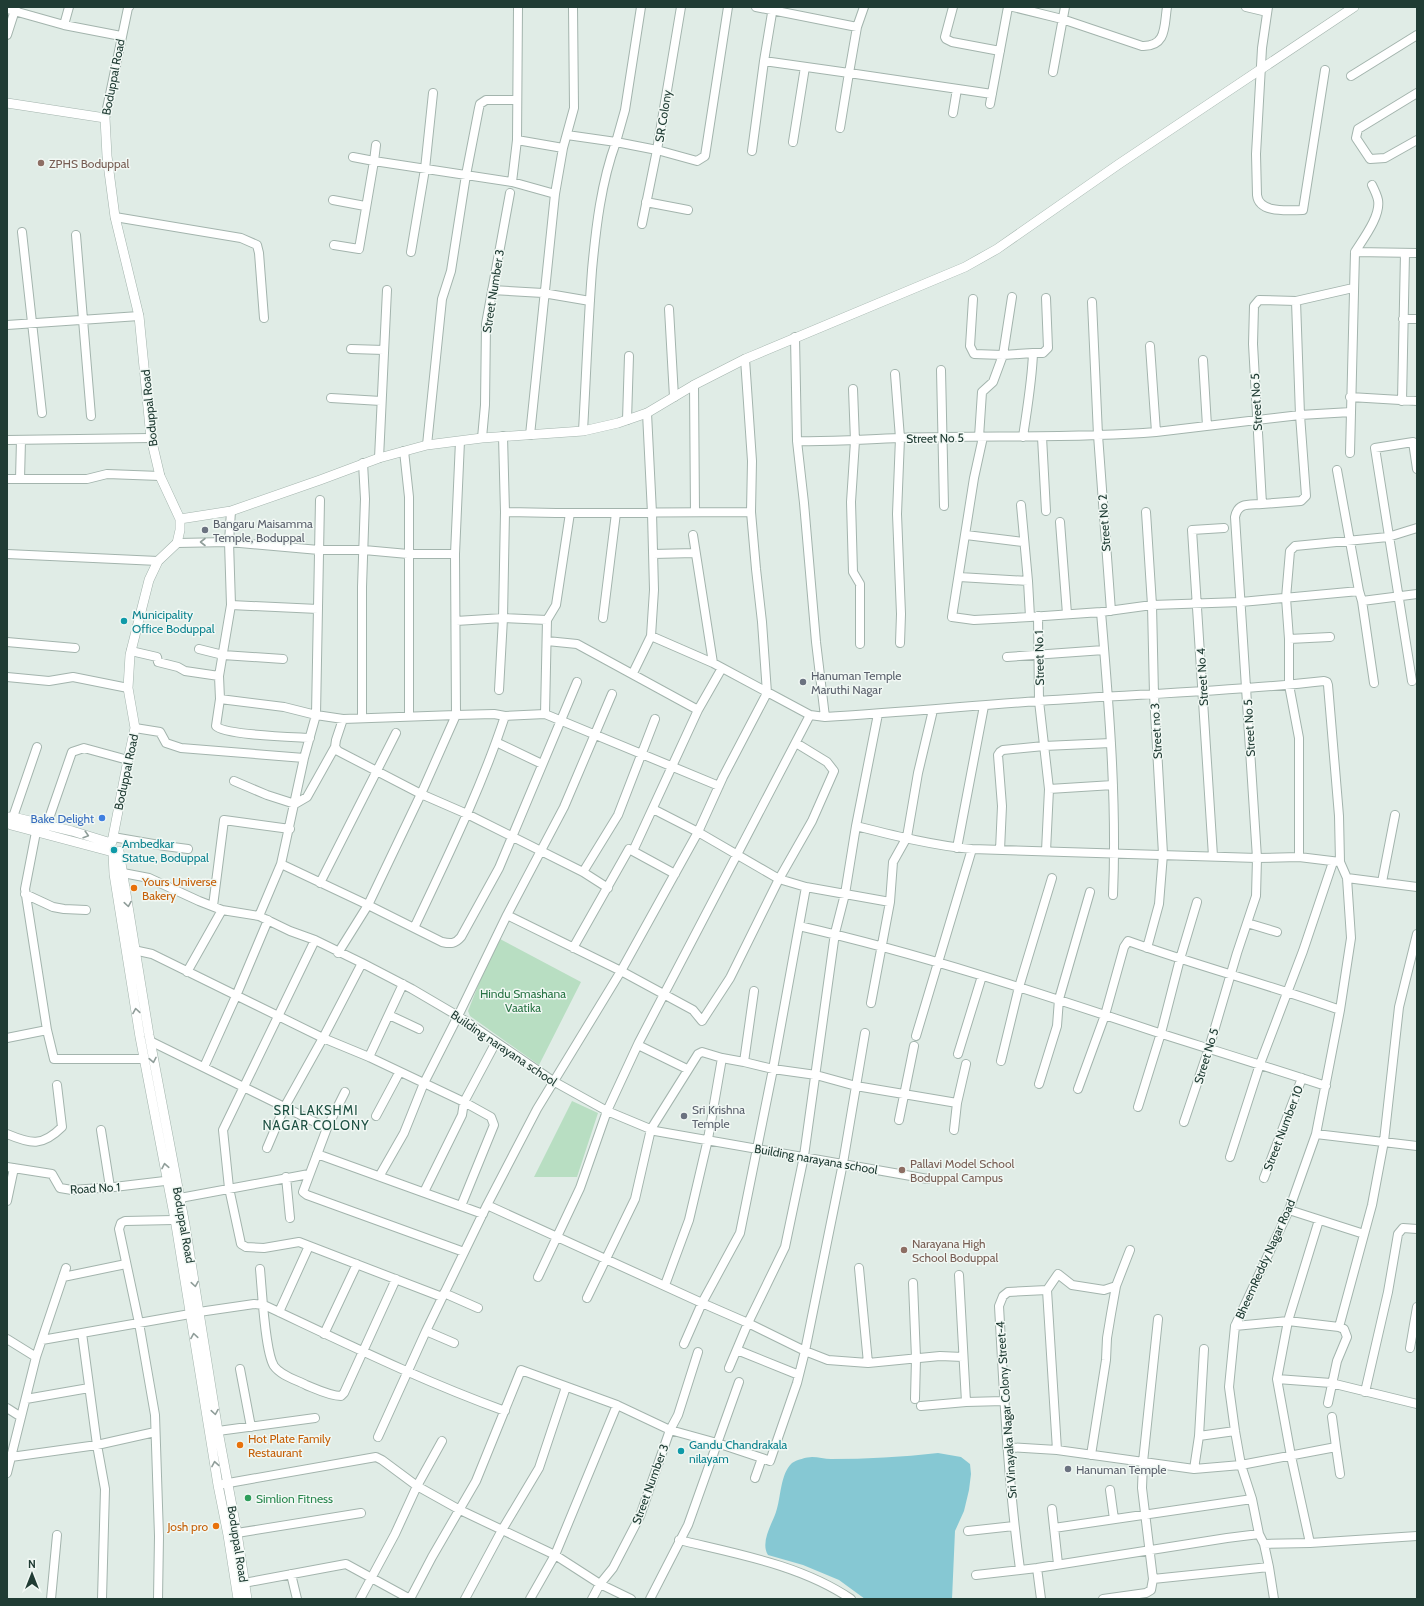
<svg xmlns="http://www.w3.org/2000/svg" width="1424" height="1606" viewBox="0 0 1424 1606" font-family="Cabin,sans-serif">
  <style>
    .green { fill: #b8dec2 }
    .water { fill: #86c8d3 }
    .lines { fill: none; stroke-linecap: round; stroke-linejoin: round }
    .minor-casing { stroke: #a3b4ad; stroke-width: 10 }
    .tertiary-casing { stroke: #a3b4ad; stroke-width: 10 }
    .minor { stroke: #fff; stroke-width: 8 }
    .tertiary { stroke: #fff; stroke-width: 9 }
    .oneway { stroke: #909e9a }
    .education-dot { fill: #8d6e63; stroke: #f1f8f4; stroke-width: 1.5 }
    .worship-dot { fill: #6b7280; stroke: #f1f8f4; stroke-width: 1.5 }
    .culture-dot { fill: #0f9aa8; stroke: #f1f8f4; stroke-width: 1.5 }
    .shop-dot { fill: #3f7fe0; stroke: #f1f8f4; stroke-width: 1.5 }
    .food-dot { fill: #e8710a; stroke: #f1f8f4; stroke-width: 1.5 }
    .leisure-dot { fill: #2e9e5b; stroke: #f1f8f4; stroke-width: 1.5 }
    .labels { text-anchor: middle; dominant-baseline: central; stroke-width: 3; stroke-linejoin: round; paint-order: stroke }
    .street-label { font-size: 12px; fill: #203c34; stroke: #f1f8f4 }
    .education-label { font-size: 12px; fill: #785e54; stroke: #f1f8f4; text-anchor: start }
    .worship-label { font-size: 12px; fill: #5b616d; stroke: #f1f8f4; text-anchor: start }
    .culture-label { font-size: 12px; fill: #0d838f; stroke: #f1f8f4; text-anchor: start }
    .shop-label { font-size: 12px; fill: #366cbe; stroke: #f1f8f4; text-anchor: end }
    .food-label { font-size: 12px; fill: #c56008; stroke: #f1f8f4; text-anchor: start }
    .park-label { font-size: 12px; fill: #297445; stroke: #f1f8f4 }
    .leisure-label { font-size: 12px; fill: #27864d; stroke: #f1f8f4; text-anchor: start }
    .neighbourhood-label { font-size: 13px; letter-spacing: 1px; fill: #1c4f41; stroke: #f1f8f4 }
  </style>
  <rect width="100%" height="100%" fill="#e0ece6"/>
  <path class="green" d="M500 939 581 982 539 1065 470 1016 468 1011 487 963Z
    M572 1101 598 1113 577 1177H534Z"/>
  <path class="water" d="M938 1453 961 1457 970 1464 971 1474 969 1490 964 1511 955 1531 952 1599H865L839 1580 803 1565 768 1555C760 1542 772 1524 776 1512 781 1498 780 1474 792 1463 796 1460 807 1457 812 1457 818 1457 825 1459 831 1459 866 1459 902 1457 938 1453Z"/>
  <g class="lines">
    <defs>
      <path id="minor" d="M756 7 857 27 864 7
        M953 7 945 37 946 39 952 42 1000 51
        M1013 7 1062 19 1142 46C1167 47 1164 26 1167 7
        M1246 7 1267 12
        M1268 7 1262 48 1256 154 1257 195C1259 214 1289 210 1303 210L1325 70
        M7 9 64 25 121 36
        M64 25 69 7
        M857 27 849 73 992 94
        M7 35 16 7
        M764 61 849 73 840 128
        M1053 72 1065 7
        M1351 76 1417 35
        M1417 93 1358 129 1356 138 1370 159 1385 158 1417 140
        M990 104 1008 7
        M953 113 957 89
        M105 118 128 8 129 7
        M567 135 616 142 625 110 641 7
        M517 140 563 148
        M793 142 805 67
        M752 151 764 61 773 7
        M353 157 374 161 376 145
        M512 182 517 140 518 7
        M1372 185C1374 189 1377 195 1378 200 1381 216 1363 239 1355 252L1417 253
        M333 200 365 206
        M646 202 688 210
        M115 217 241 238 257 245 259 253 264 318
        M642 224 657 150 681 7
        M22 232 42 413
        M76 235 91 416
        M334 245 359 249 374 161 512 182 555 194
        M411 252 425 169 433 93
        M492 290 543 293 590 301
        M973 299 970 346 974 354 1003 355 1033 353C1032 381 1027 409 1023 437
        M1092 302 1098 435 1111 611
        M669 309 674 397
        M1403 319H1417
        M7 325 139 316
        M795 337 797 441 804 503 816 642 825 717
        M351 349 384 350
        M1033 353H1043L1048 348 1046 298
        M1203 360 1207 426
        M941 370 944 506
        M895 374 900 438 897 514 901 614 900 643
        M694 385 695 512
        M853 389 855 441 851 502 853 572 860 584V644
        M1350 397 1417 401
        M331 398 381 401
        M1402 401 1405 253
        M627 420 629 356
        M583 431C586 378 588 324 592 270 596 227 601 183 616 142L657 150 697 161 705 156 728 7
        M1156 432 1300 415 1351 412
        M530 435 555 194 563 148 574 108 573 7
        M503 436 505 512 556 513 751 512
        M979 437 982 392 993 382 1003 355 1012 297
        M983 437 974 478 952 617 974 620 1030 617 1101 612 1152 605 1241 602 1359 591 1362 601 1374 683
        M1042 437 1046 511
        M482 438 485 405 486 324 510 193
        M7 440 151 438
        M797 441C831 442 866 439 900 438 986 435 1071 439 1156 432L1150 346
        M427 445 442 299 451 271 466 175 479 108 480 104 486 100H517
        M404 451 409 497V716
        M1350 453 1355 252
        M379 458 387 290
        M1337 470 1359 591
        M7 479H87L107 474 160 476
        M20 479 21 440
        M1262 504 1301 501 1306 496 1300 415 1296 301
        M1021 505 1028 581
        M231 511 229 542 231 605 219 676 220 699 216 726C224 735 294 737 310 738
        M1146 512 1152 605 1154 695 1163 854 1159 904 1147 948
        M1060 522 1067 614
        M693 535 713 663
        M966 535 1023 542
        M177 543 229 542 319 550H364L408 554H455
        M7 554 158 561
        M653 554 695 553
        M959 577 1028 581 1030 617
        M1362 601 1417 594
        M231 605 318 609
        M1101 612C1109 706 1117 800 1113 895
        M1038 616 1039 701 1049 789 1046 851
        M603 618 616 513
        M456 621 503 618 547 620 556 605 570 513
        M651 636 713 663 810 715 825 717C896 713 968 706 1039 701 1134 694 1229 692 1324 681L1327 682 1328 685 1339 816 1340 862
        M1289 639 1330 637
        M547 641 577 644 698 710
        M7 642 75 648
        M199 649 223 655 283 659
        M131 651 157 657 158 662 178 667 185 671 219 676
        M1007 657 1104 650
        M633 673 651 636 654 590 652 513 647 413
        M7 677 49 681 73 677 128 688
        M1412 681 1375 448 1413 442 1417 469
        M499 690 503 618 505 512
        M220 699 284 707 316 715 343 719 456 715 455 554 460 441
        M545 714 547 620
        M362 717V587L365 499 363 463
        M343 719 336 740 335 747 338 751 421 794 467 814 583 872 608 888
        M135 728 160 732 166 743 181 748 304 758
        M496 742 542 764
        M796 743 827 762 834 771 812 821 779 879 806 887 890 902 871 1003
        M234 781 267 795 295 804 307 797 335 747
        M1049 789 1113 785
        M13 817 37 747
        M856 826C892 835 935 846 972 849L1257 858 1299 857 1340 862 1347 878 1417 887
        M45 830 72 752 84 748 128 760
        M113 837 165 846 188 849
        M957 848 984 706
        M1000 850 1002 806 998 755 1000 752 1003 750 1044 746 1111 743
        M633 851 698 710 722 668
        M1213 856 1192 530 1224 528
        M1299 857V738L1289 685V639L1286 598 1290 551 1295 546 1388 537 1417 528
        M281 864 368 905 442 942C451 944 455 944 461 937L499 868 577 682
        M583 872 618 815 655 719
        M123 873 149 878 199 901 222 910 259 916 290 931 315 940 362 963 412 989 458 1016 553 1081 607 1111 655 1131 928 1179
        M1382 882 1395 815
        M320 883 396 733
        M25 894 53 907 64 909 86 910
        M890 902 893 862 907 837 918 773 933 710
        M213 906 224 820 290 829
        M507 915 564 807 612 694
        M259 916 281 864 304 758 316 715 320 500
        M1247 923 1277 932
        M799 926C922 954 1042 994 1162 1034 1216 1051 1271 1068 1326 1086
        M414 928C447 858 481 789 505 716
        M315 940 223 1130 229 1188 241 1244 246 1247 264 1248 299 1242 442 1297
        M573 948 629 849 675 874
        M129 949 152 954 323 1038 369 1057 464 1102 462 1115 424 1192
        M338 953 368 905 421 794 456 715 494 714 505 716 545 714 719 786
        M187 972 222 910
        M389 1015 419 1029
        M47 1030 54 1059H144
        M916 1036 972 849
        M7 1038 47 1030 25 889 36 832
        M150 1041 327 1128
        M638 1045 687 1069
        M958 1054 982 976
        M369 1057 403 984
        M1001 1061 1019 987 1052 878
        M744 1062 754 991
        M204 1067 236 996 268 920
        M1039 1084 1057 1026 1059 999 1090 892
        M1078 1089 1105 1015 1124 947 1128 941C1198 966 1270 985 1340 1010
        M345 1092 327 1128 303 1192 307 1195 464 1252
        M1138 1107 1161 1033 1180 959 1197 902
        M376 1116 399 1073
        M899 1120 914 1046
        M1184 1122 1209 1048 1237 953 1256 896 1257 858 1235 517C1238 502 1249 505 1262 504L1253 344 1254 306 1259 300 1296 301 1353 288
        M101 1130 110 1187
        M954 1130 957 1103
        M7 1134C31 1144 42 1147 62 1127L57 1085
        M1316 1134 1417 1146
        M267 1148 284 1108 323 1038 362 963
        M317 1154 483 1214
        M1230 1157 1260 1064 1303 951 1333 862
        M7 1167 52 1174 60 1188 72 1190 114 1187 173 1180
        M380 1175 404 1133 424 1083 458 1016 507 915 621 971 693 1010 702 1021 730 978 779 879 698 832 653 809
        M286 1177 290 1218
        M1264 1178 1302 1078
        M180 1198 309 1174
        M7 1201 14 1168
        M487 1205 537 1109 621 971 698 832 723 777 767 693 762 622 756 569 751 512 752 461 745 359
        M461 1206 494 1125 491 1117 464 1102 496 1042
        M1289 1210 1364 1234
        M859 1268 868 1363
        M260 1269C262 1290 265 1352 274 1366 281 1376 297 1380 306 1385 316 1389 330 1396 341 1396L344 1393 396 1279
        M959 1275 966 1402 1004 1401
        M63 1277 126 1264
        M538 1277 580 1188 607 1111 639 1042 810 715
        M913 1283 916 1358 915 1399
        M665 1285 689 1220 708 1139 722 1058
        M444 1293 478 1308
        M587 1298 635 1199 651 1129 698 1054 702 1052 722 1058 744 1062 773 1069 816 1075 856 1086 957 1103 966 1064
        M199 1312 254 1304 264 1305C343 1342 422 1381 505 1411
        M279 1312 309 1246
        M1235 1326 1288 1321 1339 1327
        M426 1331 454 1343
        M82 1333 97 1445 105 1489 102 1599
        M324 1334 357 1264
        M7 1339 36 1357
        M42 1340 190 1314
        M684 1344 702 1303 740 1233 773 1069 806 887
        M1410 1348 1417 1307
        M1204 1349 1199 1436 1235 1431
        M737 1350 799 1375
        M729 1368 748 1323 785 1247 804 1156 835 933 845 894 856 826 878 714
        M240 1369 251 1427
        M1277 1379 1331 1383 1417 1404
        M1365 1392 1388 1292 1398 1234 1403 1228 1417 1229
        M26 1399 89 1388
        M1328 1403 1337 1361 1347 1337 1344 1329 1339 1327 1372 1205 1384 1141 1399 1007 1417 934
        M921 1406 966 1402
        M7 1408 21 1417
        M218 1431 315 1418
        M378 1437 426 1331 487 1205 702 1303 748 1323 805 1351 828 1360 868 1363 940 1356 963 1357
        M1007 1447 1057 1450 1194 1469 1241 1465 1336 1447 1332 1417
        M1336 1447 1340 1474
        M1057 1450 1047 1290 1058 1274 1072 1285 1104 1290 1116 1286
        M1091 1455 1106 1360 1107 1338 1111 1314 1116 1286 1130 1250
        M11 1457 97 1445 155 1432
        M762 1458 770 1461 797 1383 805 1351 843 1163 865 1033
        M1194 1469 1199 1436
        M7 1473 36 1357 66 1268
        M223 1484 376 1457 382 1460 417 1486 460 1510 555 1555 600 1584 631 1599
        M1110 1490 1114 1519
        M1052 1509 1058 1564
        M1054 1528 1252 1499
        M968 1531 1014 1526
        M237 1533 361 1513
        M679 1540C737 1554 801 1565 851 1599
        M1310 1543 1291 1456 1277 1379 1288 1321 1319 1220
        M1264 1544 1259 1534 1252 1499 1241 1465 1235 1431 1229 1387 1235 1326 1289 1210 1316 1134 1340 1010 1351 938 1347 878
        M1037 1568 1041 1599
        M1020 1569C1008 1482 1004 1394 999 1306L1003 1296 1008 1292 1047 1290
        M291 1574 297 1599
        M976 1575 1037 1568 1227 1538 1259 1534
        M1153 1579 1142 1488 1143 1462 1158 1319
        M244 1583 346 1564 410 1599
        M51 1599 57 1535
        M158 1599 159 1536 155 1415 139 1323 119 1229 121 1223 125 1221 174 1220
        M360 1599 395 1534 417 1486 442 1441
        M410 1599 432 1557 476 1481 521 1370 617 1405 670 1430 717 1443 762 1458 755 1478
        M465 1599 502 1530 539 1468 566 1387
        M530 1599 555 1555 617 1405
        M592 1599 600 1584 613 1568 640 1516 670 1430 678 1415 698 1352
        M650 1599 688 1525 739 1382
        M1103 1599 1146 1593 1151 1590 1153 1579 1269 1567
        M1274 1599 1269 1567 1264 1544 1310 1543 1417 1536"/>
      <path id="tertiary" d="M7 103 105 118 107 156 115 217 139 316 151 438 160 476 180 519V530L177 543 158 561 149 580 130 655 128 688 135 728 128 760 112 842
        M180 519 231 511 320 480 379 458 427 445 482 438 583 431 618 423 647 413 694 385 745 359 965 267 997 249 1119 164 1354 7
        M7 817H13L72 831 111 843
        M7 822 11 825 109 851
        M119 851 149 1035 185 1225 218 1431 237 1533 247 1599
        M113 853 114 874 140 1037 176 1225 218 1485 228 1535 238 1599"/>
    </defs>
    <use href="#minor" class="minor-casing"/>
    <use href="#tertiary" class="tertiary-casing"/>
    <use href="#minor" class="minor"/>
    <use href="#tertiary" class="tertiary"/>
  </g>
  <defs><path id="oneway-chevron" d="M-2-3.5L2.5 0L-2 3.5" fill="none" stroke-width="1.6" stroke-linecap="round" stroke-linejoin="round"/></defs>
  <g class="oneway">
    <use href="#oneway-chevron" transform="translate(203 542) rotate(180)"/>
    <use href="#oneway-chevron" transform="translate(86 835) rotate(17)"/>
    <use href="#oneway-chevron" transform="translate(128 904) rotate(81)"/>
    <use href="#oneway-chevron" transform="translate(136 1011) rotate(-99)"/>
    <use href="#oneway-chevron" transform="translate(153 1060) rotate(79)"/>
    <use href="#oneway-chevron" transform="translate(165 1166) rotate(-101)"/>
    <use href="#oneway-chevron" transform="translate(195 1284) rotate(81)"/>
    <use href="#oneway-chevron" transform="translate(194 1336) rotate(-99)"/>
    <use href="#oneway-chevron" transform="translate(215 1412) rotate(81)"/>
    <use href="#oneway-chevron" transform="translate(215 1464) rotate(-100)"/>
  </g>
  <g class="education-dot">
    <circle cx="41" cy="163" r="4"/>
    <circle cx="902" cy="1170" r="4"/>
    <circle cx="904" cy="1250" r="4"/>
  </g>
  <g class="worship-dot">
    <circle cx="205" cy="530" r="4"/>
    <circle cx="803" cy="682" r="4"/>
    <circle cx="684" cy="1116" r="4"/>
    <circle cx="1068" cy="1469" r="4"/>
  </g>
  <g class="culture-dot">
    <circle cx="124" cy="621" r="4"/>
    <circle cx="114" cy="850" r="4"/>
    <circle cx="681" cy="1451" r="4"/>
  </g>
  <circle class="shop-dot" cx="102" cy="818" r="4"/>
  <g class="food-dot">
    <circle cx="134" cy="888" r="4"/>
    <circle cx="240" cy="1445" r="4"/>
    <circle cx="216" cy="1526" r="4"/>
  </g>
  <circle class="leisure-dot" cx="248" cy="1498" r="4"/>
  <g class="labels">
    <g class="street-label">
      <text transform="translate(113 77) rotate(-79)">Boduppal Road</text>
      <text transform="translate(663 116) rotate(-81)">SR Colony</text>
      <text transform="translate(493 291) rotate(-81)">Street Number 3</text>
      <text transform="translate(1256 402) rotate(-93)">Street No 5</text>
      <text transform="translate(149 408) rotate(-96)">Boduppal Road</text>
      <text transform="translate(935 438) rotate(-1)">Street No 5</text>
      <text transform="translate(1104 523) rotate(-94)">Street No 2</text>
      <text transform="translate(1039 658) rotate(-91)">Street No 1</text>
      <text transform="translate(1202 677) rotate(-93)">Street No 4</text>
      <text transform="translate(1249 728) rotate(-93)">Street No 5</text>
      <text transform="translate(1156 731) rotate(-93)">Street no 3</text>
      <text transform="translate(126 772) rotate(-78)">Boduppal Road</text>
      <text transform="translate(504 1048) rotate(34)">Building narayana school</text>
      <text transform="translate(1206 1056) rotate(-73)">Street No 5</text>
      <text transform="translate(1283 1128) rotate(-69)">Street Number 10</text>
      <text transform="translate(816 1159) rotate(10)">Building narayana school</text>
      <text transform="translate(95 1188) rotate(-3)">Road No 1</text>
      <text transform="translate(184 1225) rotate(80)">Boduppal Road</text>
      <text transform="translate(1265 1259) rotate(-66)">BheemReddy Nagar Road</text>
      <text transform="translate(1006 1410) rotate(-94)">Sri Vinayaka Nagar Colony Street-4</text>
      <text transform="translate(650 1484) rotate(-70)">Street Number 3</text>
      <text transform="translate(238 1544) rotate(81)">Boduppal Road</text>
    </g>
    <g class="education-label">
      <text x="49" y="163">ZPHS Boduppal</text>
      <text x="910" y="1163">Pallavi Model School<tspan x="910" dy="14">Boduppal Campus</tspan></text>
      <text x="912" y="1243">Narayana High<tspan x="912" dy="14">School Boduppal</tspan></text>
    </g>
    <g class="worship-label">
      <text x="213" y="523">Bangaru Maisamma<tspan x="213" dy="14">Temple, Boduppal</tspan></text>
      <text x="811" y="675">Hanuman Temple<tspan x="811" dy="14">Maruthi Nagar</tspan></text>
      <text x="692" y="1109">Sri Krishna<tspan x="692" dy="14">Temple</tspan></text>
      <text x="1076" y="1469">Hanuman Temple</text>
    </g>
    <g class="culture-label">
      <text x="132" y="614">Municipality<tspan x="132" dy="14">Office Boduppal</tspan></text>
      <text x="122" y="843">Ambedkar<tspan x="122" dy="14">Statue, Boduppal</tspan></text>
      <text x="689" y="1444">Gandu Chandrakala<tspan x="689" dy="14">nilayam</tspan></text>
    </g>
    <g class="shop-label">
      <text x="94" y="818">Bake Delight</text>
    </g>
    <g class="food-label">
      <text x="142" y="881">Yours Universe<tspan x="142" dy="14">Bakery</tspan></text>
      <text x="248" y="1438">Hot Plate Family<tspan x="248" dy="14">Restaurant</tspan></text>
      <text x="208" y="1526" text-anchor="end">Josh pro</text>
    </g>
    <g class="park-label">
      <text x="523" y="993">Hindu Smashana<tspan x="523" dy="14">Vaatika</tspan></text>
    </g>
    <g class="leisure-label">
      <text x="256" y="1498">Simlion Fitness</text>
    </g>
    <g class="neighbourhood-label">
      <text x="316" y="1110">SRI LAKSHMI<tspan x="316" dy="15">NAGAR COLONY</tspan></text>
    </g>
  </g>
  <rect width="1424" height="1606" fill="none" stroke="#203c34" stroke-width="16"/>
  <g transform="translate(32 1574)" stroke="#f1f8f4" stroke-width="3" paint-order="stroke">
  <path d="M0-3L7 15L0 10L-7 15Z" fill="#203c34"/>
  <text y="-6" font-size="11" font-weight="bold" text-anchor="middle" fill="#203c34">N</text>
  </g>
</svg>
